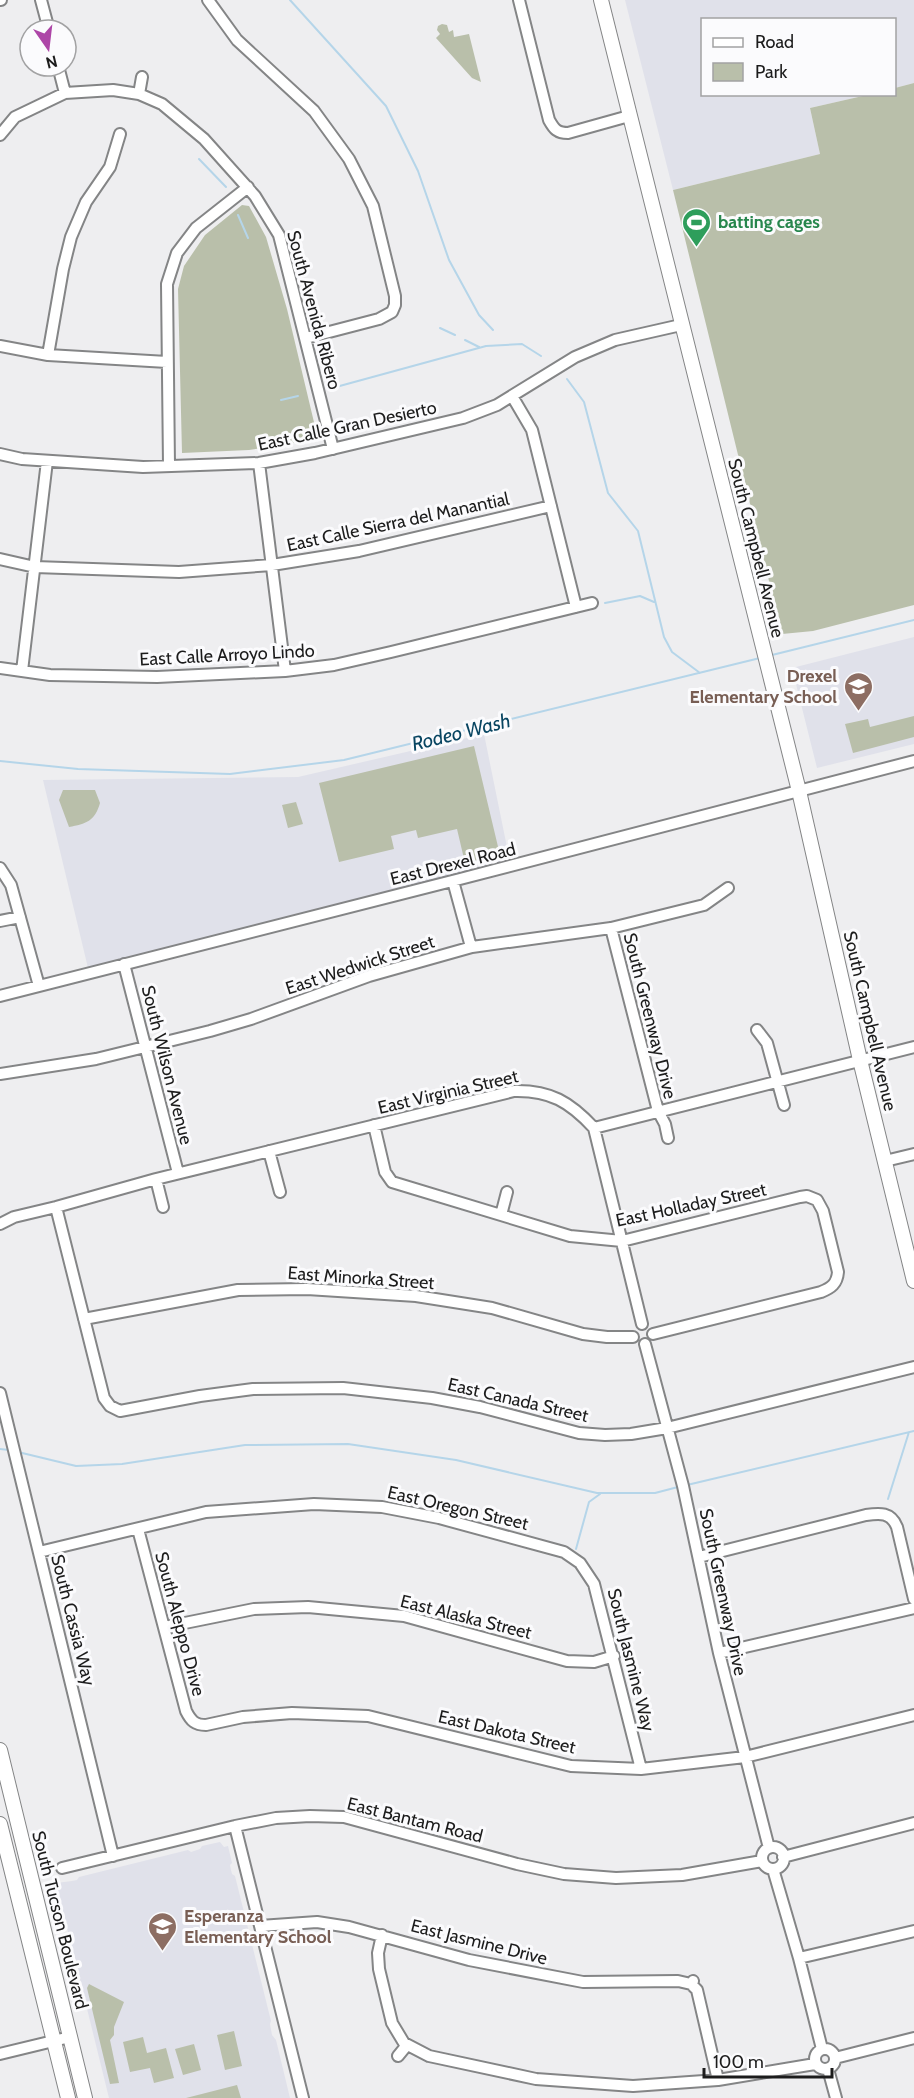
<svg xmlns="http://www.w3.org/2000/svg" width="914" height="2098" viewBox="0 0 914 2098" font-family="Cabin,sans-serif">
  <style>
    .built { fill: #e0e1ea }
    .green { fill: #b9bfaa }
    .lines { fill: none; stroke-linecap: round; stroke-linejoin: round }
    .stream { stroke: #b5d5e9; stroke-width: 2 }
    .minor-casing { stroke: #848586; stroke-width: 14 }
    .major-casing { stroke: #848586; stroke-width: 16 }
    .minor { stroke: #fff; stroke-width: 10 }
    .major { stroke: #fff; stroke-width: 14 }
    .labels { text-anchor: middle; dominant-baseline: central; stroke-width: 6; stroke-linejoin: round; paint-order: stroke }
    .leisure-label { font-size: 18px; font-weight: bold; fill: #27864d; stroke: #fbfbfd; text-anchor: start }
    .street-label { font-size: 18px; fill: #1c1c1c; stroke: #fbfbfd }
    .education-label { font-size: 18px; font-weight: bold; fill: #785e54; stroke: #fbfbfd; text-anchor: end }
    .water-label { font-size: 20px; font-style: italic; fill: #084561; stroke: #fbfbfd }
  </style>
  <rect width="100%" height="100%" fill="#eeeef0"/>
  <path class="built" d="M625 0H914V83L895 88 894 20H702V94L867 95 810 108 820 154 673 190Z
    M914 637V744L817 768 792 668Z
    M484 734 510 862 88 968 43 780 298 777Z
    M220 1842 224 1847 228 1846 232 1863 230 1865 231 1870 232 1874 235 1876 271 2021 270 2024 272 2035 276 2040 290 2098H109L56 1883 72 1881 77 1880 79 1877 188 1850 191 1852 200 1849 202 1846Z"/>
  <path class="green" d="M442 24 447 25 449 32 453 30 454 37 469 34 481 82 472 78 436 38 440 34 437 30 438 26Z
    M914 83V605L813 631 782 634 673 190 820 154 810 108 867 95 894 94 895 88Z
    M242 205 249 206 266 237 287 309 318 439 249 450 182 453 178 289 184 266 205 235Z
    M914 716V737L853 753 845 724 868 719 870 727Z
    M474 746 500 855 465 863 457 829 418 838 416 830 391 836 394 849 339 862 319 783Z
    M63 790H95L100 803C95 821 86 824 69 827L59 800Z
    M296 802 303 824 288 828 282 805Z
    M89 1984 124 2002 114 2027V2035L110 2040 119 2083 110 2084 87 1988Z
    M234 2031 242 2066 225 2070 217 2035Z
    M143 2037 147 2053 166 2048 174 2078 154 2083 150 2068 130 2072 123 2042Z
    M194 2044 201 2070 183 2075 175 2049Z
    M237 2085 241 2098H186Z"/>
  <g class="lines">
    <path class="stream" d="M290 0 386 106 418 171 449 260 479 315 493 330
      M199 159 226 187
      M238 215 248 238
      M440 328 455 335
      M465 340 479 347
      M567 379 584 402 608 493 638 531 664 637 672 652 700 673
      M336 387 486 346 522 344 541 356
      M281 400 298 396
      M605 603 640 596 654 602
      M772 655 914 620
      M0 761 78 769 230 774 344 760 760 658
      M0 1449 9 1450
      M18 1452 76 1466 122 1464 245 1445 348 1444 456 1460 597 1493H655L678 1487
      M687 1485 914 1431
      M888 1499 909 1432
      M576 1549 589 1502 600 1494"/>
    <defs>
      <path id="minor" d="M0 0H1
        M41 0 49 30
        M208 0 237 40 314 111 349 159 373 206 395 296V305L392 312
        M519 0 549 120C554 129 557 133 568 133L629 116
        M58 66 65 93
        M139 94 142 77
        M0 135 15 117 65 93 113 90 139 94 162 104 204 139 255 196 279 235 333 449
        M306 338 379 319 392 312
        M0 346 48 355 167 362
        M48 355 63 269 71 237 86 202 110 167 120 134
        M512 396 532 430 576 607
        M0 454 22 459 143 467 259 463 315 453 463 418 497 405 575 357 615 340 681 325
        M259 463 285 671
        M169 466 167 284 177 253 196 228 248 187
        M0 559 35 567 179 572 272 565 359 551 551 506
        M0 668 50 675 157 677 285 671 334 665 391 652 592 603
        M22 671 47 461
        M0 868 11 885 39 986
        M453 881 471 947
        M0 921 20 917
        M611 928 658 1111 665 1124 668 1138
        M124 964 178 1173
        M0 996 460 879 914 761
        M757 1030 767 1043 784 1105
        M0 1074 96 1059 210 1031 251 1019 369 976 472 947 611 928 704 905 728 888
        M374 1125 385 1172 392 1182 570 1236 622 1241 800 1197 807 1196 817 1200 823 1211 838 1272C837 1284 831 1288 821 1292L653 1334
        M594 1128 914 1047
        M269 1151 280 1192
        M885 1161 914 1154
        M156 1179 163 1207
        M56 1207 104 1398 110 1406 120 1411 200 1396 253 1389 343 1388 432 1398 480 1407 579 1433 605 1435 631 1434 667 1428 914 1367
        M501 1215 507 1192
        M0 1224 14 1217 56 1207 156 1179 514 1091C550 1090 570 1102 594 1128L642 1324
        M84 1319 238 1290 307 1289 416 1296 492 1308 583 1334 607 1337H633
        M645 1344 683 1486 719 1653 769 1848
        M0 1393 113 1856
        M138 1529 186 1711C191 1721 195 1725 206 1725L243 1717 292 1713 368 1716 571 1766 641 1769 745 1757 914 1715
        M39 1552 206 1512 314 1504 382 1507 439 1518 564 1552 580 1563 594 1584 641 1769
        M699 1557 866 1515C880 1513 891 1512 897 1527L914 1599
        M165 1627 254 1609 308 1607 404 1616 567 1661 594 1662 614 1656
        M719 1653 914 1608
        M235 1826 303 2098
        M762 1858a11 11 0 1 1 22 0a11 11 0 1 1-22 0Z
        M783 1857 914 1823
        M62 1868 235 1826 276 1818 310 1816 344 1817 517 1864 564 1874 616 1878 682 1875 762 1861
        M773 1869 799 1958 822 2049
        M260 1926 317 1922 349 1927 469 1960 583 1982 678 1981 691 1984
        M382 1935 378 1953 379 1969 392 2023 404 2043 429 2056 536 2079 633 2086 718 2080 815 2064
        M799 1958 914 1931
        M693 1981 691 1984 697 1990 718 2080
        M815 2059a10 10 0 1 1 20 0a10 10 0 1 1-20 0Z
        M0 2054 70 2037
        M398 2056 407 2045
        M835 2058 914 2038
        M828 2069 836 2098"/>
      <path id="major" d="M601 0 799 791 860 1060 914 1281
        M0 1750 85 2098
        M0 1824 68 2098"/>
    </defs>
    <use href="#minor" class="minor-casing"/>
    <use href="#major" class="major-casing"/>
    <use href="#minor" class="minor"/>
    <use href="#major" class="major"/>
  </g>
  <defs>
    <symbol id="stadium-pin" viewBox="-11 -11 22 30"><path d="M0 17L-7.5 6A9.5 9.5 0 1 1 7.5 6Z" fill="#2e9e5b" stroke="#fbfbfd"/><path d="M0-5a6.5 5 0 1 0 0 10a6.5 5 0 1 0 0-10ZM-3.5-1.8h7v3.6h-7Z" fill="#fff"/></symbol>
    <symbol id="school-pin" viewBox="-11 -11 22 30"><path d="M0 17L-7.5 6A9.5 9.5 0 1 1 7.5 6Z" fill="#8d6e63" stroke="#fbfbfd"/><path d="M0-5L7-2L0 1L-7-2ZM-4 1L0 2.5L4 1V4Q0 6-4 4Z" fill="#fff"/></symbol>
  </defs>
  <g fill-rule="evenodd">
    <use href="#stadium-pin" x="680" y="206" width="33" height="45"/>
    <use href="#school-pin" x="842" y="670" width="33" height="45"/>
    <use href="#school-pin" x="146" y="1910" width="33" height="45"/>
  </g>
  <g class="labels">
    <g class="leisure-label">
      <text x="718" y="222">batting cages</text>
    </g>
    <g class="street-label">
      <text transform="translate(314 310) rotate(75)">South Avenida Ribero</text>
      <text transform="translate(347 426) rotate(-12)">East Calle Gran Desierto</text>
      <text transform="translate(398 522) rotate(-12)">East Calle Sierra del Manantial</text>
      <text transform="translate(756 548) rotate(76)">South Campbell Avenue</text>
      <text transform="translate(227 655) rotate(-3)">East Calle Arroyo Lindo</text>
      <text transform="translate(453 864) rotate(-14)">East Drexel Road</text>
      <text transform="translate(360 965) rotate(-18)">East Wedwick Street</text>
      <text transform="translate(650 1016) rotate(76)">South Greenway Drive</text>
      <text transform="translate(870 1021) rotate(77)">South Campbell Avenue</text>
      <text transform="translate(167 1065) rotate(76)">South Wilson Avenue</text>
      <text transform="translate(448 1092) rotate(-13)">East Virginia Street</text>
      <text transform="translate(691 1205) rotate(-12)">East Holladay Street</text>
      <text transform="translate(361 1278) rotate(4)">East Minorka Street</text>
      <text transform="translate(518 1400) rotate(13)">East Canada Street</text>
      <text transform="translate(458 1508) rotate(13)">East Oregon Street</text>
      <text transform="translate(723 1592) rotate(78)">South Greenway Drive</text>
      <text transform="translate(466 1617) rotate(14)">East Alaska Street</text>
      <text transform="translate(73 1620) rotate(76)">South Cassia Way</text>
      <text transform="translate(180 1624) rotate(75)">South Aleppo Drive</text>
      <text transform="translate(631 1660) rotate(76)">South Jasmine Way</text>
      <text transform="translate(507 1732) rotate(13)">East Dakota Street</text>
      <text transform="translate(415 1820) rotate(14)">East Bantam Road</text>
      <text transform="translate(60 1920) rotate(76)">South Tucson Boulevard</text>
      <text transform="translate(479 1942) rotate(14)">East Jasmine Drive</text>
    </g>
    <g class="education-label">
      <text x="837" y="676">Drexel<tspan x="837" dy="21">Elementary School</tspan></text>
      <text x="184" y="1916" text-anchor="start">Esperanza<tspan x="184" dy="21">Elementary School</tspan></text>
    </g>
    <g class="water-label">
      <text transform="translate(461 732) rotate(-14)">Rodeo Wash</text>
    </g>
  </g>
  <rect x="701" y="18" width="195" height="78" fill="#fbfbfd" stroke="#a2a2a3" stroke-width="1.5"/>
  <rect x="713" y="38" width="30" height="9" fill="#ffffff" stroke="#a2a2a3" stroke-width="1.5"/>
  <text x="755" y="48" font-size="18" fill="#1c1c1c">Road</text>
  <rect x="713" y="63" width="30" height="18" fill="#b9bfaa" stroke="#a2a2a3" stroke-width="1.5"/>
  <text x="755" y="78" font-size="18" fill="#1c1c1c">Park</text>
  <g transform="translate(48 48) rotate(166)"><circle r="28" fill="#fbfbfd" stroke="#a2a2a3" stroke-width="1.5"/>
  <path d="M0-4.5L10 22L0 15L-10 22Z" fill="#ad45a7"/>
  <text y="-9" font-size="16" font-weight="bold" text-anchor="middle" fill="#1c1c1c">N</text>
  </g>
  <path d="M704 2068v9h128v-9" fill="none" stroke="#1c1c1c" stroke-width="3"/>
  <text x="713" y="2068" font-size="18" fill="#1c1c1c" stroke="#fbfbfd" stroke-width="4.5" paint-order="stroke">100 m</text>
</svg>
